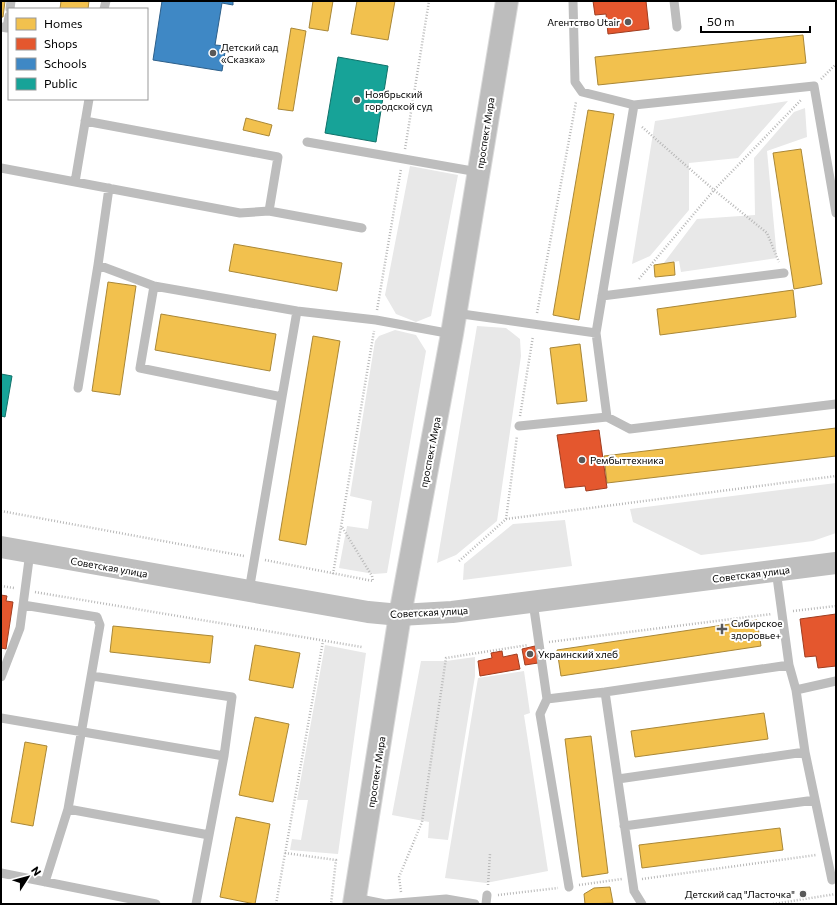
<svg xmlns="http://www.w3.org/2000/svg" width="837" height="905" viewBox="0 0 837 905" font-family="Commissioner,sans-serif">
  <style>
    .green { fill: #e8e8e8 }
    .homes { fill: #f2c14e; stroke: #a98737 }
    .shops { fill: #e4572e; stroke: #a03d20 }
    .schools { fill: #3f88c5; stroke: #2c5f8a }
    .public { fill: #17a398; stroke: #10726a }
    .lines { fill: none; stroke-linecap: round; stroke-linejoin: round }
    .primary-casing { stroke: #dbdbdb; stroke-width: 24 }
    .path { stroke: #b8b8b8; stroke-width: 2.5; stroke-dasharray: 1 2; stroke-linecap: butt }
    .service { stroke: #bdbdbd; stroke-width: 9 }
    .secondary { stroke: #bfbfbf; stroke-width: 22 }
    .primary { stroke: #bdbdbd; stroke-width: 22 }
    .poi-dot { fill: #595959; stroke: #fff; stroke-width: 1.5 }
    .labels { text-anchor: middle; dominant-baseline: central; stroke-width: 4; stroke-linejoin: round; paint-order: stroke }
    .poi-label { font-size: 10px; fill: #000; stroke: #fff; text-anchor: start }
    .street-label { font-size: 10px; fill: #000; stroke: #fff }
  </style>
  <rect width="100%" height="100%" fill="#fff"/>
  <path class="green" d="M788 101 738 158 689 163V210L650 256 632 264 655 121Z
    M805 108 807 137 767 151 777 258 681 272 679 261 663 264 697 219 755 215 754 158 794 112Z
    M410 166 458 175 431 316 416 322 396 314 385 295Z
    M477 326 506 328 520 339 521 356 497 521 456 555 437 563Z
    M395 330 416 335 426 351 387 573 374 574 339 568 347 526 368 529 372 501 350 496 375 341 379 336Z
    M836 483V533L813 541 701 555 633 522 630 509Z
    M565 520 572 566 463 580 464 564 513 524Z
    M325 645 366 653 338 854 290 850 292 839 301 840 308 800H297Z
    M475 657V676L448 840 428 838 429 822 392 815 421 661H446Z
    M524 671 530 713 524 715 548 871 486 883 445 878 478 678Z"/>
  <path class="homes" d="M1 1H5L3 17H1Z
    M61 1H89L88 9H60Z
    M313 1H333L328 31 309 28Z
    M357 1H395L388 40 351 34Z
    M291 28 306 31 293 111 278 109Z
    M803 35 806 63 598 85 595 57Z
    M588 110 614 114 579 320 553 315Z
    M246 118 272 125 269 136 243 130Z
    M801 149 822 284 794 289 773 153Z
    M234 244 342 263 337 291 229 271Z
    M674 262 675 275 655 277 654 265Z
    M108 282 136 286 120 395 92 391Z
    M793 290 796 317 660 335 657 309Z
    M161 314 276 334 270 371 155 350Z
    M313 336 340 341 306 545 279 540Z
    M580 344 587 401 557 404 550 348Z
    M836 428V456L607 483 604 456Z
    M757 620 761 646 561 676 557 650Z
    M113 626 213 636 210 663 110 652Z
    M255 645 300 653 293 688 249 680Z
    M764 713 768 739 635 757 631 731Z
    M255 717 289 724 273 802 239 795Z
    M591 736 608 873 582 877 565 739Z
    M25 742 47 746 33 826 11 822Z
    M236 817 270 824 255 904 220 897Z
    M780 828 783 850 642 868 639 845Z
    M610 887 613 903 585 904 584 894 594 888Z"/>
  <path class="shops" d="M593 1H646L649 29 608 34 606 14 595 15Z
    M599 430 607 488 586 491 585 486 565 488 557 435Z
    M1 595 7 596 6 601 13 602 6 649 1 648Z
    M836 614V666L818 668 816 656 805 657 800 619Z
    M535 646 538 663 525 665 522 649Z
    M502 651 503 657 517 654 520 669 480 676 478 661 492 658 491 653Z"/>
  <path class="schools" d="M162 1H233V5L222 3 215 45 226 46 222 71 153 60Z"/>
  <path class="public" d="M338 57 388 66 376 142 325 133Z
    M1 374 12 376 5 417 1 416Z"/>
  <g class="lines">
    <defs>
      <path id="primary" d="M354 904 400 615 452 334 507 1"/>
    </defs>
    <use href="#primary" class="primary-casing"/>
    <path class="path" d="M821 79 836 64
      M642 127 714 190 767 233 779 262
      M405 149 429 1
      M639 279 714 190 802 99
      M377 310 401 169
      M537 313 576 102
      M520 416 533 336
      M1 511 244 556
      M506 519 517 436
      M265 560 373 581 372 576 342 527
      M459 561 506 519 836 476
      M333 574 374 331
      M1 586 14 588
      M35 592 362 647
      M793 611 836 606
      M549 642 772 614
      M285 853 336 860 331 904
      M642 879 816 855
      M488 885 490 854
      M579 885 622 879
      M401 892 399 877 422 822 446 658 528 645
      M498 895 558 888
      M276 904 323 641
      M773 904 836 894"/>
    <path class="service" d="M573 1 575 82 582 92 634 105
      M674 1 677 27
      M10 9 11 1
      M104 9 106 1
      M1 27 7 28 9 16
      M85 121 278 157 269 211
      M307 142 478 172
      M1 168 240 213 269 211 362 228
      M75 182 89 99
      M98 265 154 286
      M602 296 784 273
      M455 313 596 333 634 105 814 86 836 213
      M596 333 607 417
      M78 388 98 265 109 188
      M282 397 297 311
      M519 426 607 417 630 429 836 404
      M776 570 789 665 796 690 836 681
      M249 591 282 397 140 368 154 286 297 311 376 320 452 334
      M533 602 547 699 605 692
      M23 605 97 617 100 625 68 809 45 882
      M92 676 232 697 224 756 196 904
      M1 677 20 628 30 552
      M796 690 805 752 832 880
      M547 699 540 714 569 887
      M1 718 224 756
      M618 779 805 752
      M68 809 209 835
      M624 826 815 800
      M1 873 156 904
      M355 898 385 904 446 899 475 904
      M486 904 487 895
      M642 904 634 891 605 692 789 665"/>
    <path class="secondary" d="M1 547 368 612 400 615 452 612 836 563"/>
    <use href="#primary" class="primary"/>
  </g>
  <g class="poi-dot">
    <circle cx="628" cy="22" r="4"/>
    <circle cx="213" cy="53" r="4"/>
    <circle cx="357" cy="100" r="4"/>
    <circle cx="582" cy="460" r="4"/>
    <path d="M720 623h4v4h4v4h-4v4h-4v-4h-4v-4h4z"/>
    <circle cx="530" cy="654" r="4"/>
    <circle cx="803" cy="894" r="4"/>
  </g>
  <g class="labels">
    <g class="poi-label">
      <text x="620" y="22" text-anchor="end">Агентство Utair</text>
      <text x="221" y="47">Детский сад<tspan x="221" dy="12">«Сказка»</tspan></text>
      <text x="365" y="94">Ноябрьский<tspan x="365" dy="12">городской суд</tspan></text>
      <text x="590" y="460">Рембыттехника</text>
      <text x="731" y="623">Сибирское<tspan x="731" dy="12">здоровье+</tspan></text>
      <text x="538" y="654">Украинский хлеб</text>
      <text x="795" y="894" text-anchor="end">Детский сад "Ласточка"</text>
    </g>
    <g class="street-label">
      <text transform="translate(485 133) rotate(-81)">проспект Мира</text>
      <text transform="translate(430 452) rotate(-79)">проспект Мира</text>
      <text transform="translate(109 567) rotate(10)">Советская улица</text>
      <text transform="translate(751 574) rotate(-7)">Советская улица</text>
      <text transform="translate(429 612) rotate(-3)">Советская улица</text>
      <text transform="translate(376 772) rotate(-81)">проспект Мира</text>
    </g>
  </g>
  <rect width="837" height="905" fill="none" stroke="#000000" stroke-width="4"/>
  <rect x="8" y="8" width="140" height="92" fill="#ffffff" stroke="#999999"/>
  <rect x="16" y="18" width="20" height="12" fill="#f2c14e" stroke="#999999"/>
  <text x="44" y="28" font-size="12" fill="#000000">Homes</text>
  <rect x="16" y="38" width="20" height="12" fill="#e4572e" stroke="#999999"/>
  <text x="44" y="48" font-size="12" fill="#000000">Shops</text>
  <rect x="16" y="58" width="20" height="12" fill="#3f88c5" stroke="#999999"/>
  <text x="44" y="68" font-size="12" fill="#000000">Schools</text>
  <rect x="16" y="78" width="20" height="12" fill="#17a398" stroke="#999999"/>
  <text x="44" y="88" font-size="12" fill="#000000">Public</text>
  <g transform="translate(28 877) rotate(54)" stroke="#ffffff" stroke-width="3" paint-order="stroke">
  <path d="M0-3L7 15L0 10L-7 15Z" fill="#000000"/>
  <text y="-6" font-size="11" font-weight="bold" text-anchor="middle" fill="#000000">N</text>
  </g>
  <path d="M701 26v6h109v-6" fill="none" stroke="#000000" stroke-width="2"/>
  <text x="707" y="26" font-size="12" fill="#000000" stroke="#ffffff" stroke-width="3" paint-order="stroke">50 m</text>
</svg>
